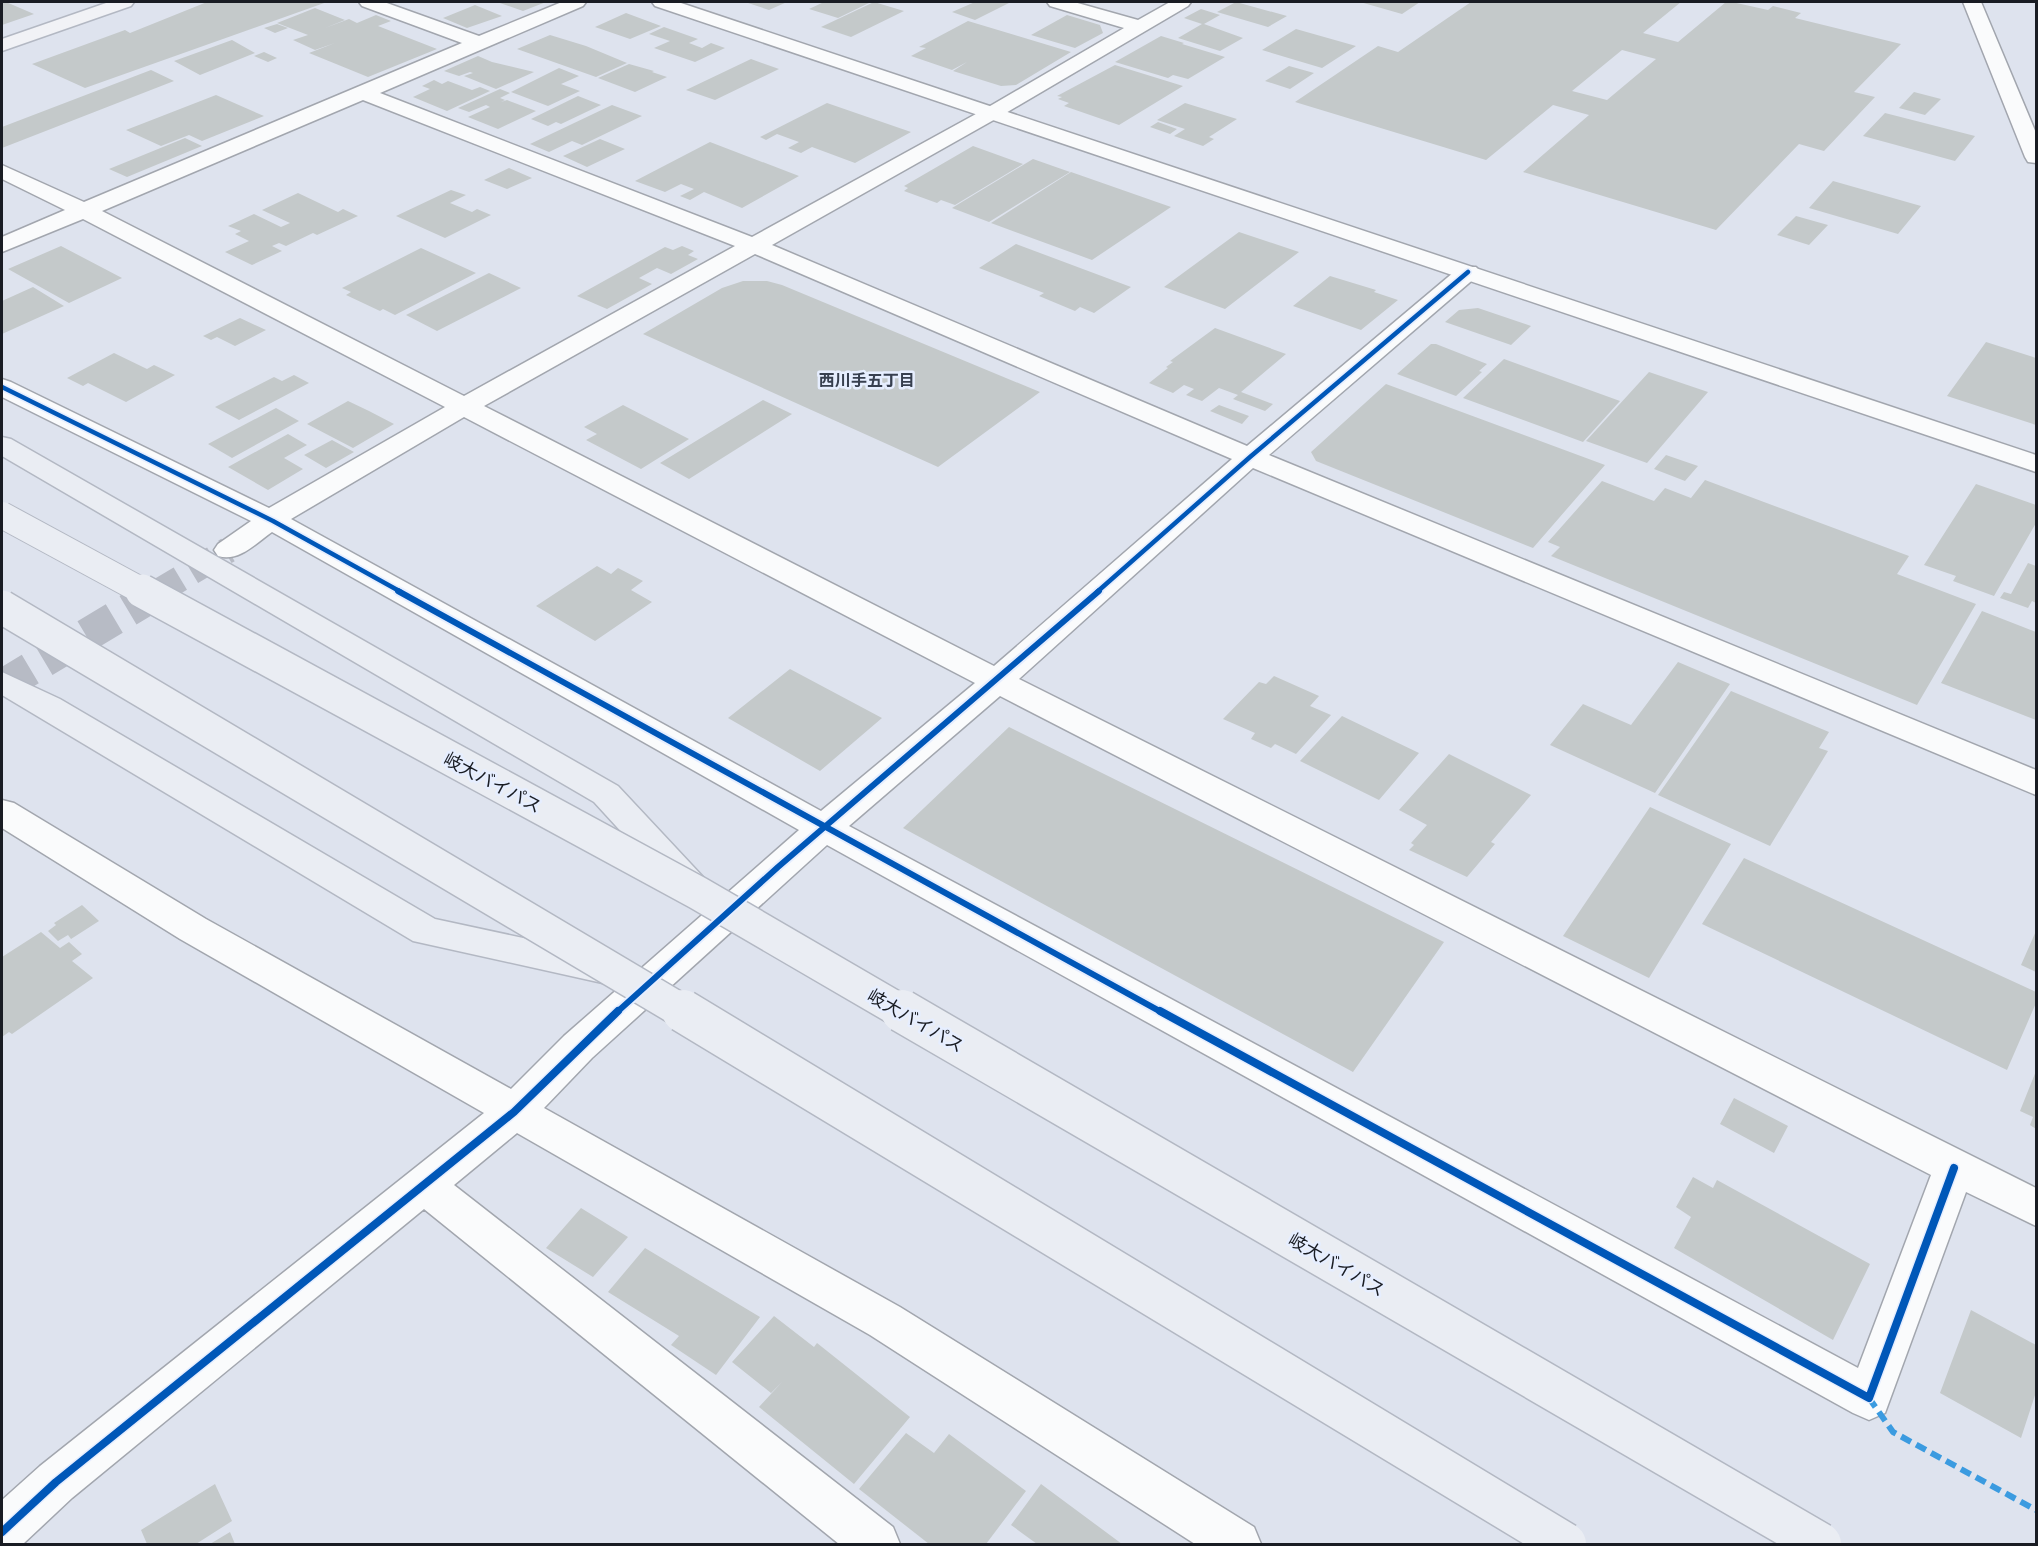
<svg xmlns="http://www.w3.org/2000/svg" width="2038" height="1546" viewBox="0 0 2038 1546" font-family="Barlow,'Noto Sans JP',sans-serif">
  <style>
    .building { fill: #c4c9ca; fill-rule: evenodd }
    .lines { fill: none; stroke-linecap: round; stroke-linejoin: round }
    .street-tunnel-far1 { stroke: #b7bbc5; stroke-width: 26; stroke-dasharray: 26 13; stroke-linecap: butt }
    .street-tunnel { stroke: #b7bbc5; stroke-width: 33; stroke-dasharray: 33 16; stroke-linecap: butt }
    .street-casing { stroke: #a2a6ae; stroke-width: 3 }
    .secondary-casing { stroke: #a2a6ae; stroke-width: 3 }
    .primary-casing { stroke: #b3b8c3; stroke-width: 3 }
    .highway-casing { stroke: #b3b8c3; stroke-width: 3 }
    .street { fill: #fafbfc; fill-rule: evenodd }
    .secondary { fill: #fafbfc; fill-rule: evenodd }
    .primary { fill: #f1f2f6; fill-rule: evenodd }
    .highway { fill: #eaedf3; fill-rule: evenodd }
    .highway-bridge-far2-casing { stroke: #b3b8c3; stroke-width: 28; stroke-linecap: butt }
    .highway-bridge-far1-casing { stroke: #b3b8c3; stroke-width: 36; stroke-linecap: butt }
    .highway-bridge-casing { stroke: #b3b8c3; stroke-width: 45; stroke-linecap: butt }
    .highway-bridge-far2 { stroke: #eaedf3; stroke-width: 26 }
    .highway-bridge-far1 { stroke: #eaedf3; stroke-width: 33 }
    .highway-bridge { stroke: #eaedf3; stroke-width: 42 }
    .quiet { stroke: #3b9be0; stroke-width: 6; stroke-dasharray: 11 6; stroke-linecap: butt }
    .cycleway-far2-casing { stroke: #e6eeff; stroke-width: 8 }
    .cycleway-far1-casing { stroke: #e6eeff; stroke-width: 10 }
    .cycleway-casing { stroke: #e6eeff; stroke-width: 11 }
    .cycleway-far2 { stroke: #0057b8; stroke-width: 4.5 }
    .cycleway-far1 { stroke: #0057b8; stroke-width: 6 }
    .cycleway { stroke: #0057b8; stroke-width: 8 }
    .labels { text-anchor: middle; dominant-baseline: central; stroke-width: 5; stroke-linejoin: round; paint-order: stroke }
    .far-neighbourhood-label { font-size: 16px; font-weight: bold; fill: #373f4f; stroke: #e6eeff }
    .street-label { font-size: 18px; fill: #191c23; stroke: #e6eeff }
  </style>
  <rect width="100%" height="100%" fill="#dee3ee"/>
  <path class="building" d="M2 2H6L34 14 2 25Z
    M207 2H327L85 88 32 64 125 30 130 33Z
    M497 2H546L523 11Z
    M745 2H787L769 10Z
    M824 2H871L838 18 809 9Z
    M874 2 904 11 851 37 821 27Z
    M975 2H1003L1009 3 975 20 952 12Z
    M1236 2 1287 16 1268 27 1217 12Z
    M1360 2H1420L1402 14Z
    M1471 2H1681L1643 33 1678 42 1726 2H1732L1768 10 1773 6 1801 13 1795 18 1901 44 1854 92 1875 97 1824 151 1799 144 1716 230 1523 172 1589 115 1553 105 1486 160 1295 102 1378 46 1398 52ZM1622 50 1656 59 1607 100 1572 91Z
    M475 5 502 16 467 28 443 18Z
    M315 8 345 20 325 28 349 19 357 23 376 15 391 21 378 26 437 49 368 77 309 53 335 43 315 50 293 40 308 35 277 23Z
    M1201 9 1220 15 1204 24 1243 38 1220 51 1178 38 1202 24 1184 18Z
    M626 13 661 26 630 39 595 27Z
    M1067 15 1100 25 1103 33 1075 48 1031 35Z
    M968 21 1018 36 1071 52 1016 85 1001 86 953 71 967 62 952 70 911 56 926 48 919 47Z
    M277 24 288 28 275 33 264 28Z
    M664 27 698 39 689 43 702 48 711 43 725 48 695 62 654 48 670 41 649 34Z
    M1296 29 1356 46 1322 68 1262 50Z
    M550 35 586 46 627 63 596 77 517 49Z
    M1161 36 1184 43 1182 44 1225 57 1188 79 1173 75 1168 78 1115 62Z
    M232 40 255 53 200 75 174 61Z
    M264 52 277 58 268 62 254 56Z
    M478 56 492 62 534 72 496 89 464 76 473 73 470 72 459 76 444 71Z
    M751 59 779 69 715 100 686 90Z
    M629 64 654 71 652 72 667 77 635 92 598 78Z
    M1115 65 1183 86 1119 125 1064 106 1069 103 1058 99 1062 97 1057 96Z
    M1289 66 1314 73 1290 89 1265 81Z
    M559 68 579 76 561 84 580 91 548 106 511 92Z
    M151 70 174 81 2 148V127Z
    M434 80 442 84 448 81 472 90 480 87 490 91 447 111 413 97 430 89 422 86Z
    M500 89 510 93 500 98 505 100 501 102 507 100 536 111 498 129 468 117 490 107 486 105 469 112 458 108Z
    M1914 92 1941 99 1925 115 1899 108Z
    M216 95 264 116 202 141 189 135 161 146 126 130Z
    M578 96 601 105 561 124 556 122 548 126 531 119Z
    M827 103 911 132 855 163 812 147 801 153 788 148 799 142 777 134 766 140 760 137Z
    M1185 103 1237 119 1209 137 1214 139 1203 146 1174 136 1185 129 1157 120Z
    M612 105 642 116 582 145 572 141 549 152 530 144Z
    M1885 113 1975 136 1955 161 1863 136Z
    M1158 122 1177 129 1170 134 1150 127Z
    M185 138 202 146 127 177 109 169Z
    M600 139 625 149 587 167 563 156Z
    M710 142 799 176 742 208 704 192 690 200 680 196 694 189 681 184 665 192 635 181Z
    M973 146 1023 164 955 205 941 200 937 203 904 191 908 188 904 186Z
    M1033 159 1070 172 989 222 952 208Z
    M509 168 532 178 507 189 484 180Z
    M1071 172 1171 207 1092 260 991 223Z
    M1833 181 1921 206 1898 234 1809 208Z
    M451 190 466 195 450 203 472 212 477 209 491 215 445 238 396 216Z
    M298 193 338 212 343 209 358 216 317 235 313 233 286 246 279 243 272 246 282 251 252 265 225 252 249 241 235 234 241 231 228 226 254 214 281 227 290 223 262 210Z
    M1796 216 1828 225 1809 245 1777 235Z
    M1239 232 1299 252 1225 309 1164 287Z
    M1016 244 1131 287 1094 313 1080 307 1075 311 1039 296 1044 293 979 268Z
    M61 246 122 278 69 303 8 269Z
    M682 246 694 251 688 255 698 259 671 274 657 268 639 278 652 284 607 309 577 296 665 247 673 250Z
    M421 248 476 273 395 315 383 309 380 311 346 295 351 292 342 288Z
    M489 273 521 288 437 331 406 315Z
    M1330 276 1376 290 1374 292 1398 300 1361 330 1293 306Z
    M743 281H767L782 285 1040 392 938 467 643 334 722 288Z
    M33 287 64 306 2 334V301Z
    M1478 308 1531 326 1511 345 1445 322 1459 310Z
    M240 318 266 330 235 346 217 337 211 340 203 336Z
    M1215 328 1286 354 1241 392 1273 404 1265 411 1233 399 1238 395 1219 388 1202 401 1186 395 1194 389 1184 385 1173 393 1149 383 1168 368 1166 367 1173 362 1170 361Z
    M1986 342 2036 358V425L1947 396Z
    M1431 344H1436L1487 364 1479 371 1482 372 1456 396 1397 374Z
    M114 353 147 369 154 365 175 375 126 402 88 383 83 386 67 378Z
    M1504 359 1620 401 1583 442 1463 398Z
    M1649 372 1708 392 1647 463 1586 441Z
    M294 375 309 383 239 420 215 407 274 377 282 381Z
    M1386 384 1605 465 1533 548 1316 461 1311 452Z
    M763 400 792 414 689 479 660 463Z
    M348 401 369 411 394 424 353 448 307 424Z
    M623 405 689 439 641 469 586 440 597 434 584 427Z
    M1219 405 1249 416 1242 424 1210 411Z
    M276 408 299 421 232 458 208 444Z
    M288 434 307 445 284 458 303 469 268 490 228 467Z
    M332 440 354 452 326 468 304 455Z
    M1666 455 1698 466 1685 481 1654 469Z
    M1705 480 1909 556 1897 574 1976 604 1917 705 1551 556 1560 547 1548 542 1602 481 1654 501 1665 488 1691 498Z
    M1976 484 2036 505V523L1994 596 1953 581 1956 576 1924 565Z
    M2028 563 2036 566V603L2032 601 2028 608 2000 598 2004 592 2011 594Z
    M597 566 611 574 618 568 643 581 631 590 652 602 595 641 536 606Z
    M1982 611 2036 632V720L1941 683Z
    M1678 662 1730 684 1655 793 1550 745 1583 704 1631 725Z
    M790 669 882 718 820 771 728 718Z
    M1274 676 1319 696 1310 706 1331 715 1296 754 1275 744 1271 748 1251 739 1255 733 1223 719 1259 682 1266 684Z
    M1731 691 1829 732 1819 748 1828 751 1770 846 1658 795Z
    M1342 716 1419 753 1379 800 1300 761Z
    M1009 727 1444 942 1353 1072 903 828Z
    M1449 754 1531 795 1491 842 1495 844 1467 877 1409 850 1414 845 1411 843 1427 825 1399 810Z
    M1650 807 1731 844 1649 978 1563 936Z
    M1744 858 2036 992V1003L2007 1070 1702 924Z
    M82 905 99 921 71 939 68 935 58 941 48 931 56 925 54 923Z
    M2036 931V972L2021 965Z
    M41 932 60 948 69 942 82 954 72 961 93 978 12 1034 9 1032 2 1037V957Z
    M2036 1071V1129L2030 1125 2033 1117 2020 1111Z
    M1734 1098 1788 1126 1774 1153 1720 1124Z
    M1693 1177 1713 1188 1717 1180 1870 1264 1833 1340 1674 1248 1691 1217 1676 1207Z
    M581 1208 628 1237 593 1277 546 1248Z
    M645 1248 760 1317 716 1375 671 1345 679 1336 608 1292Z
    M1971 1310 2036 1345V1392L2021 1438 1940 1393Z
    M774 1316 814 1347 817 1343 910 1417 854 1484 759 1407 782 1382 771 1393 732 1362Z
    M906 1433 934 1453 949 1434 1026 1491 986 1544H929L859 1489Z
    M215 1484 232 1521 196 1544H147L141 1530Z
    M1041 1484 1122 1544H1037L1011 1525Z
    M230 1532 235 1544H210Z"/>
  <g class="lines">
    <path class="street-tunnel-far1" d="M158 592 228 550"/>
    <path class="street-tunnel" d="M2 686 160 591"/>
    <defs>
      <path id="street" d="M359 2H384L479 36 562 2H586L583 6 380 93 752 237 985 109 1124 28 1050 6 1047 2H1074L1138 20 1170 2H1191L1188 6 999 117 772 245 1247 446 1460 267H1476L1480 272 1476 277 1269 455 2036 770V795L1253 468 1019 679 2036 1188V1226L1966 1192 1885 1413 1869 1420 1853 1413 827 845 592 1058 544 1108 900 1307 1254 1527 1261 1544H1195L870 1335 517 1133 454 1185 893 1527 900 1544H839L424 1209 72 1498 23 1544H2V1500L40 1466 484 1113 180 939 2 828V800L14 803 206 919 511 1089 564 1036 799 830 272 532C255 544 239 562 218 556L214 550 218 544 251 521 2 397V379L11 382 269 508 445 407 83 219 2 252V237L65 210 2 179V165L84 202 462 43 362 6ZM363 100 735 246 464 396 102 211ZM755 254 1232 459 994 666 484 406ZM464 417 975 683 821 811 291 519ZM1000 696 1931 1175 1858 1368 849 826Z
        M1963 2H1981L2036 133V163L2028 162 2025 157Z"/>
      <path id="secondary" d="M652 2H678L2036 455V472L655 6Z"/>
      <path id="primary" d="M109 2H134L131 6 2 51V39Z"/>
      <path id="highway" d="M2 437 11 439 618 786 705 879 711 888 705 897 693 901 681 897 594 802 2 456Z
        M2 672 60 699 435 919 607 956 620 960 625 970 620 980 607 984 413 941 2 695Z"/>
    </defs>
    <use href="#street" class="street-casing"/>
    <use href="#secondary" class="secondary-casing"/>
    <use href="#primary" class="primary-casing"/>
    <use href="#highway" class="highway-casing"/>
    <use href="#street" class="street"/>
    <use href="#secondary" class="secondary"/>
    <use href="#primary" class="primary"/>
    <use href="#highway" class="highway"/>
    <defs>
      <path id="highway-bridge-far2" d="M2 515 144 592"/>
      <path id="highway-bridge-far1" d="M142 591 698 893 904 1013
        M2 607 685 1013"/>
      <path id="highway-bridge" d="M683 1011 1565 1544
        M902 1011 1820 1544"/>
    </defs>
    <use href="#highway-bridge-far2" class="highway-bridge-far2-casing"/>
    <use href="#highway-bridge-far1" class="highway-bridge-far1-casing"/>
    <use href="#highway-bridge" class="highway-bridge-casing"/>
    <use href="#highway-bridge-far2" class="highway-bridge-far2"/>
    <use href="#highway-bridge-far1" class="highway-bridge-far1"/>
    <use href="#highway-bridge" class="highway-bridge"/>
    <path class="quiet" d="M1869 1398 1893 1432 2036 1510"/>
    <defs>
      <path id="cycleway-far2" d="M2 387 273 521 401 592
        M1097 592 1250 457 1468 272"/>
      <path id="cycleway-far1" d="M398 591 1163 1013
        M616 1013 778 867 1099 591"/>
      <path id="cycleway" d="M1160 1011 1869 1398 1954 1168
        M2 1532 56 1482 514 1112 618 1011"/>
    </defs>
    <use href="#cycleway-far2" class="cycleway-far2-casing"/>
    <use href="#cycleway-far1" class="cycleway-far1-casing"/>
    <use href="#cycleway" class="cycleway-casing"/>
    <use href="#cycleway-far2" class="cycleway-far2"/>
    <use href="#cycleway-far1" class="cycleway-far1"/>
    <use href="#cycleway" class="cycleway"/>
  </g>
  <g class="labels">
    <g class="far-neighbourhood-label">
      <text x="867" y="379">西川手五丁目</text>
    </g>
    <g class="street-label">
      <text transform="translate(493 782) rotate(28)">岐大バイパス</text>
      <text transform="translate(916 1020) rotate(30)">岐大バイパス</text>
      <text transform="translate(1337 1264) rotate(30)">岐大バイパス</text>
    </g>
  </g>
  <rect width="2038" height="1546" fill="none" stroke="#191c23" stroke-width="6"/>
</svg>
